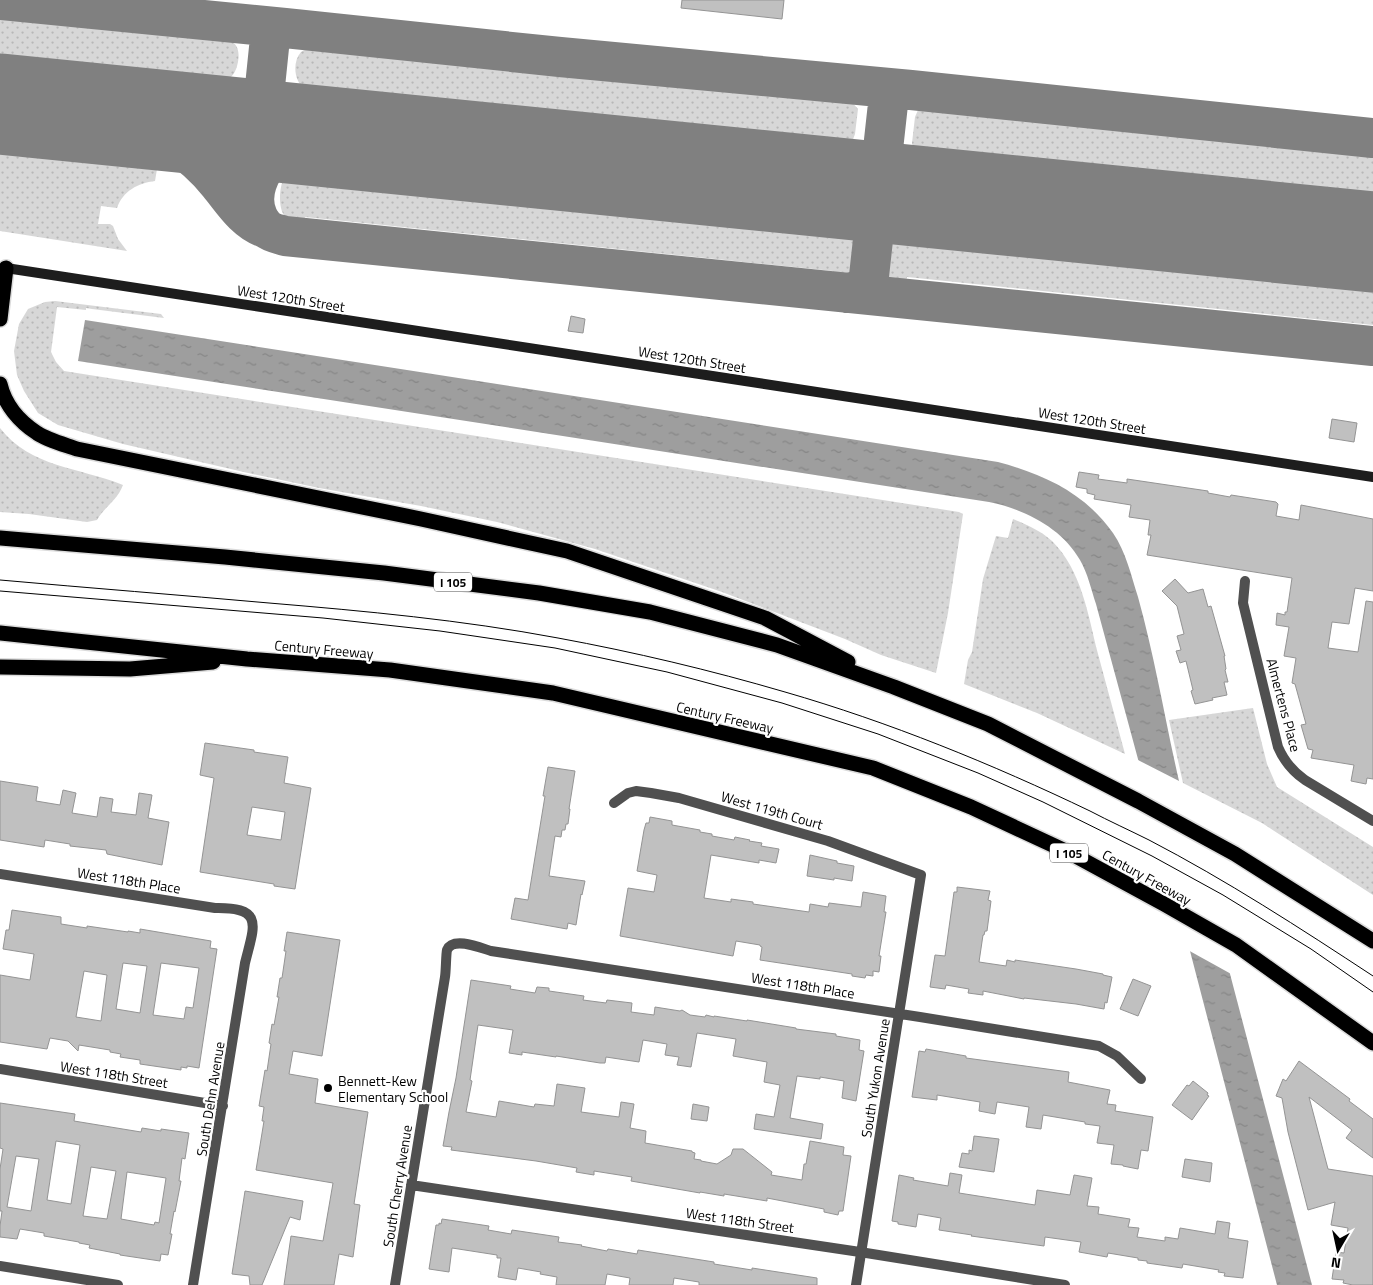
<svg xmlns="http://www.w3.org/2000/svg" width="1373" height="1285" viewBox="0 0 1373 1285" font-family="'Titillium Web',sans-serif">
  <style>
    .grass { fill: url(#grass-dots) }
    .water { fill: url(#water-ripples) }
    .pier { fill: #fff }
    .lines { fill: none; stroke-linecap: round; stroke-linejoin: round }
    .taxiway { stroke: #808080; stroke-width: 40 }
    .runway { stroke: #808080; stroke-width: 101 }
    .building { fill: #c0c0c0; stroke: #949494; fill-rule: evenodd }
    .highway-casing { stroke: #dbdbdb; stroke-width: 18 }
    .street { stroke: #505050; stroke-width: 10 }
    .secondary { stroke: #1d1d1d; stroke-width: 10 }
    .highway { stroke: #000; stroke-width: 15 }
    .tram { stroke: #000; stroke-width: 1 }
    .poi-dot { fill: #000; stroke: #fff; stroke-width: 2 }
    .labels { text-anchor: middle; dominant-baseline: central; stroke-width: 4.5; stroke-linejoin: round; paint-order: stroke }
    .shield { fill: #fff; stroke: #4c4c4c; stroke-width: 1 }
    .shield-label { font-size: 12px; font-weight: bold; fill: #000 }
    .street-label { font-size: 14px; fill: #000; stroke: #fff }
    .poi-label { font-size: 14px; fill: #000; stroke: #fff; text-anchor: start }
  </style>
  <defs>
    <pattern id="grass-dots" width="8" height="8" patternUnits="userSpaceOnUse" patternTransform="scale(1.25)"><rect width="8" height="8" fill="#d7d7d7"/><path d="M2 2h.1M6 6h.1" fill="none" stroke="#b7b7b7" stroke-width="1.8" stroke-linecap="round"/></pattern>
    <pattern id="water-ripples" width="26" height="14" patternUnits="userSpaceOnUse" patternTransform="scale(1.25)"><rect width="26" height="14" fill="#9e9e9e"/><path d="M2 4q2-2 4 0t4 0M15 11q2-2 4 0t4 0" fill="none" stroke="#868686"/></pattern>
  </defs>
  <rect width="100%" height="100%" fill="#fff"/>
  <path class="grass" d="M0 14 224 38C237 42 240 49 238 62 236 72 232 79 222 82L0 60Z
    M312 47 850 100 858 109 855 134 852 142 843 145 837 144 321 93C316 92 310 91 305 89 294 82 292 62 301 52 304 50 309 48 312 47Z
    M930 107 1373 153V199L918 152 913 147 912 143 915 117 918 110Z
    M0 146 158 163 155 181C138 183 123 191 117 208L101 206 98 224H110L113 226 118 239 127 251 0 231Z
    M292 168H309L308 176 844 231 846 222C863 226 862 236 860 250 859 260 858 266 852 273L838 277 833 276V271L305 217 304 222C299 222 292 222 288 219 277 213 279 187 284 178 286 174 289 171 292 168Z
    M898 229H902V236L1373 284V325L907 277 906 283C900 282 892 281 888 276 883 269 884 243 888 236 890 233 894 231 898 229Z
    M55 301 161 314 164 318 92 309 86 308V310L57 307 51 352 56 362 64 371 959 512 963 514 948 613 936 673 881 655 845 639 722 592 595 549 497 522 421 506 319 488 248 473 123 444 58 425 38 413 24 391 17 375 14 351 19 324 28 309 45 302Z
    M0 428C31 468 79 467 123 485 117 501 105 506 97 520L87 522 29 514 0 512Z
    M1013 519C1027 525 1041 531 1052 541 1082 571 1088 615 1098 654 1107 687 1116 721 1125 754L1037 713 964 684 968 660 972 652 983 579 996 536 1008 538Z
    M1253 708 1267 764 1277 787 1373 847V895L1262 823 1183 783 1169 720Z"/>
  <path class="water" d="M85 320 998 462C1043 474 1085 493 1113 533 1126 552 1131 575 1138 597 1155 658 1165 720 1179 781 1193 838 1209 894 1224 951 1253 1062 1283 1174 1312 1285H1277L1190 951 1096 604C1091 589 1088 574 1080 560 1062 528 1024 509 989 502L78 361Z"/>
  <path class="pier" d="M1134 758 1183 783 1233 975 1186 949Z"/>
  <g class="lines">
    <path class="taxiway" d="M2 0 285 28 560 57 911 90 1373 138
      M285 28 280 30 270 38 264 96 265 107 270 116 285 128 318 136C303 138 287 143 276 154 259 170 248 195 258 217 260 221 263 226 267 229 272 233 279 234 285 236L1373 346
      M114 116C155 128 192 150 219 184 233 201 244 220 265 228
      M222 127C244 122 256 119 264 96
      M883 147C880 176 891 184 916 196
      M843 189C864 185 876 179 882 158
      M847 293C859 291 866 288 869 276L888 104C887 95 882 91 874 87"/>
    <path class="runway" d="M0 104 1373 242"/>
  </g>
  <path class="building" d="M682 0H784L782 19 681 8Z
    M571 316 585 319 583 333 568 331Z
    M1332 419 1357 423 1354 442 1329 438Z
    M1079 472 1099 475 1098 479 1127 483V479L1208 491V493L1230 497 1231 495 1276 502 1278 504 1276 516 1299 520 1301 505 1373 519V591L1355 588 1349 624 1332 622 1328 648 1358 652 1366 601 1373 602V779L1367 778 1366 784 1351 781 1354 765 1311 758 1313 750 1308 749 1301 725 1306 724 1295 684 1292 683 1296 658 1284 656 1289 627 1276 625 1277 613 1285 615V612H1287L1292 578 1147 555 1151 535H1148L1150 520 1129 517 1131 505 1094 499 1095 495 1087 493V489L1076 487Z
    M1175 579 1188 593 1203 589 1208 607 1211 606 1225 656H1224L1226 669 1225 670 1228 682H1224L1227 695 1212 698 1213 700 1195 704 1191 691 1193 690 1186 661 1180 663 1176 651 1181 650 1177 636 1184 634 1177 606 1162 591Z
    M205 743 254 750V752L288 757 284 783 311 788 295 889 274 886V884L200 872 214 778 200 775ZM252 807 285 812 281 840 247 835Z
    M548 767 575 771 569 809H570L568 824H566L565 830H562L561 837 555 836 549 876 585 881 582 895 581 894 576 925 568 923 567 929 511 919 515 898 528 900 545 796H543Z
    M0 781 38 787 36 801 60 805 63 790 76 793 72 813 97 817 100 797 113 799 111 812 136 815 139 793 152 795 148 818 169 822 162 865 107 854 106 850 70 846V844L45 840 44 847 0 840Z
    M650 817 672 821V825L700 830V832L712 834V836L734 840 735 837 750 840 749 841 762 843 761 846 779 849 776 863 759 860V863L711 855 704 898 731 902V899L753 902V904L809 912 810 904 828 907 829 903 861 907 863 892 886 896 884 912H886L879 956H881L879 972 873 971V976L866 975 865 978 852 976V974L760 960 762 947 760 946V945L736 941 733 956 620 936 628 888 654 892 657 875 637 871 644 830 646 823H649Z
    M810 855 837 861V863L854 866 852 881 834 878V880L807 876Z
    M957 887 990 891 988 900 991 901 987 931H985L984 935H983L979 962 1006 966 1007 960 1015 962V960L1076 969 1103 974V975L1112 977 1107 1003 1105 1002 1104 1009 1076 1004 1024 998V999L983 991V995L968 993 969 989 946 985 945 989 930 987 935 955 945 956 954 892H957Z
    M12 910 61 917V924L87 928V926L128 932V931L140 933V929L211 941 210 948 217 949 199 1068 187 1066V1068L181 1067V1070L140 1064V1060L120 1057 121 1054 110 1052V1050L79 1045 78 1051 68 1041 50 1038 47 1049 0 1042V975L30 980 34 954 3 949 6 930H9ZM123 963 147 966 140 1013 116 1009ZM161 963 199 968 193 1008 186 1007 184 1019 153 1015ZM84 971 107 975 101 1021 76 1017Z
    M287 932 340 940 322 1056 293 1051 289 1074 318 1079 315 1103 368 1112 354 1204 360 1205 353 1257 339 1254 334 1285H284L291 1236 323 1241 333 1183 256 1170 264 1121H262L264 1107 259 1106 265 1070 267 1071 271 1044 269 1043 272 1024 274 1025 279 997H277L280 978H282L286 951H284Z
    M1133 979 1151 986 1138 1016 1120 1009Z
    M471 980 511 986 510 989 535 993 537 987 549 988V991L584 996 583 1000 606 1003 607 1000 632 1003 631 1012 654 1015 655 1007 680 1011 682 1010 690 1015 705 1017 706 1015 714 1017V1016L747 1021V1020L796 1028V1029L836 1034V1036L860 1040 859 1050 864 1051 856 1101 842 1098 844 1081 820 1077V1079L797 1076 790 1118 823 1124 821 1139 754 1129 756 1114 774 1117 780 1085 764 1082 767 1062 733 1056 736 1039 697 1033 691 1067 677 1065 679 1057 665 1055 667 1044 643 1040 639 1062 606 1057 605 1063H600L556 1056V1057L522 1052V1055L509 1053 513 1030 478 1025 470 1080 472 1081 466 1112 496 1117 499 1101 534 1107 535 1104 554 1106 557 1084 585 1088 581 1112 619 1117 621 1102 634 1104 630 1128 646 1131 645 1143 692 1151V1152L695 1153 694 1159 701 1160V1161L717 1164 731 1155 733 1149H743L772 1172 771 1175 802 1180 804 1164H806L810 1141 844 1147 843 1155 851 1156 843 1211H839L838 1215 824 1212V1209L767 1198V1201L724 1194V1196L700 1192V1193L631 1181 632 1177 594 1171V1175L576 1172 577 1168 536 1161 451 1150 452 1147 443 1146 449 1112 456 1078Z
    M926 1049 966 1056V1058L1069 1072 1068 1082 1110 1090 1107 1104 1116 1105 1115 1111 1153 1117 1148 1151 1141 1150 1138 1169 1123 1166V1165L1111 1164 1114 1145 1097 1143 1100 1126 1085 1124V1122L1043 1115 1041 1129 1026 1127 1029 1107 997 1102 995 1114 979 1111 980 1102 937 1095V1100L912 1097 919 1051 925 1052Z
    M1299 1061 1350 1099 1349 1101 1373 1119V1158L1346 1138 1352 1130 1309 1097 1328 1169 1373 1176V1285H1353L1343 1283 1344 1280 1332 1279 1336 1252 1344 1253 1348 1228 1331 1225 1335 1202 1308 1210 1288 1132 1282 1098 1276 1096 1283 1079 1286 1081Z
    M1193 1081 1208 1093 1207 1095 1209 1096 1192 1120 1172 1105 1187 1085 1189 1086Z
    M0 1103 75 1114 74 1121 141 1132 142 1128 161 1131V1129L189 1133 185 1159 182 1158 179 1181H181L175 1212 174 1211 170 1234H172L168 1255 161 1254 160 1261 120 1255V1254L89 1248 90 1245 79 1243V1242L44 1236V1233L20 1229 17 1239 0 1237V1226L2 1211H0V1169L3 1149 0 1148ZM56 1141 80 1145 71 1204 47 1200ZM16 1156 39 1159 31 1211 7 1207ZM91 1167 116 1171 107 1219 83 1216ZM127 1172 166 1178 159 1223 155 1222 154 1225 121 1219Z
    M693 1104 709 1107 707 1121 691 1119Z
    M974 1136 999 1139 994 1172 959 1167 962 1153 969 1154V1150L972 1151Z
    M1185 1159 1212 1163 1210 1182 1182 1177Z
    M950 1173 962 1175 959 1193 1035 1205 1037 1190 1070 1195 1074 1175 1092 1178 1087 1206 1099 1207 1098 1214 1130 1219 1128 1227 1139 1228 1137 1237 1165 1241V1237L1178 1239 1180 1228 1215 1234 1217 1221 1230 1223 1228 1238 1248 1241 1243 1278 1224 1276 1225 1273 1218 1272 1219 1270 1183 1264 1182 1268 1147 1263V1261L1138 1260V1258L1108 1253 1107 1257 1079 1252 1081 1242 1045 1237 1044 1246 971 1236 972 1235 939 1230 941 1218 918 1214 916 1227 898 1224V1222L892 1221 899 1175 914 1178 913 1180 948 1186Z
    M245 1191 303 1201 300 1220 290 1217 262 1285H250L249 1276 232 1274Z
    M442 1219 489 1226 488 1230 511 1234 512 1230 559 1237 558 1242 582 1245 581 1246 607 1251 608 1249 637 1254 638 1250 714 1262V1264L752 1270V1268L817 1278V1285H699V1282L674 1278 673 1285H629L630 1278 607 1274 605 1285H556L557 1277 540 1274 541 1272 518 1268 516 1280 498 1277 501 1258H497V1255L452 1248 449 1272 429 1269 436 1225H439V1223L441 1224Z"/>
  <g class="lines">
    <defs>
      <path id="highway" d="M0 319 6 268
        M0 384C5 405 20 422 37 433 47 440 66 445 77 449L421 519 567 551 765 618 848 662
        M0 538 225 557 384 573 539 593 650 612 777 645 894 687 988 724 1138 801 1235 854 1373 941
        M0 633 247 659 390 670 553 693 873 768 971 807 1072 854 1164 904 1236 945 1373 1043
        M0 667 130 669 213 662"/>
    </defs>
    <use href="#highway" class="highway-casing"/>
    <path class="street" d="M1245 581 1243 603 1278 747C1284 761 1292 771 1305 780L1373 821
      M614 803 628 793 636 791 651 793 679 798 828 841 921 875 856 1285
      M0 874 215 908C265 907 254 926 245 963L193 1285
      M0 1069 223 1106
      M411 1185 860 1252 1065 1285
      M0 1266 118 1285
      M395 1285 445 977C446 971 446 954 447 950 453 936 481 948 491 951L920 1017 1099 1046 1117 1056 1141 1079"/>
    <path class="secondary" d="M6 268 1373 477"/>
    <use href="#highway" class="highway"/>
    <path class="tram" d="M0 580C90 588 179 595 269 603 365 611 462 620 558 638 634 652 710 670 785 692 889 722 992 764 1090 811 1109 821 1129 830 1149 840 1226 880 1300 928 1373 976
      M0 591 323 618 440 631 555 648 667 672 782 703 878 734 978 773 1043 802 1152 856 1223 895 1311 949 1373 992"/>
  </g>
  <circle class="poi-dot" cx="328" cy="1088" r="5"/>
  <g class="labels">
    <g class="shield">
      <rect x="434" y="572.5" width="38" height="19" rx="4"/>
      <rect x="1050" y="843.5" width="38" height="19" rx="4"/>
    </g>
    <g class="shield-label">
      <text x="453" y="582">I 105</text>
      <text x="1069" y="853">I 105</text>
    </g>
    <g class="street-label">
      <text transform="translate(291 298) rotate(9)">West 120th Street</text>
      <text transform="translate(692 359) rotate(9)">West 120th Street</text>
      <text transform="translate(1092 420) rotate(9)">West 120th Street</text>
      <text transform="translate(324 649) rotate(5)">Century Freeway</text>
      <text transform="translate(1284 705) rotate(75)">Almertens Place</text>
      <text transform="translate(725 717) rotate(13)">Century Freeway</text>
      <text transform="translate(772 810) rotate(16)">West 119th Court</text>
      <text transform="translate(1147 877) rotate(29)">Century Freeway</text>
      <text transform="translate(129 880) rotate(9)">West 118th Place</text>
      <text transform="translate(803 985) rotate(9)">West 118th Place</text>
      <text transform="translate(114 1074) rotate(9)">West 118th Street</text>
      <text transform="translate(875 1078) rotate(-81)">South Yukon Avenue</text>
      <text transform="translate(210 1099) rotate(-81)">South Dehn Avenue</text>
      <text transform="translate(397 1186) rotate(-81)">South Cherry Avenue</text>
      <text transform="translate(740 1220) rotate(8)">West 118th Street</text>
    </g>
    <g class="poi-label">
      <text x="338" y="1080">Bennett-Kew<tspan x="338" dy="16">Elementary School</tspan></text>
    </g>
  </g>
  <g transform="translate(1338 1250) rotate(189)" stroke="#ffffff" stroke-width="4" paint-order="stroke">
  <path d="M0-4L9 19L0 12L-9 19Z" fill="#000000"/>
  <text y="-8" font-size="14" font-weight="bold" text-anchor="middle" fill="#000000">N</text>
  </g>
</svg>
